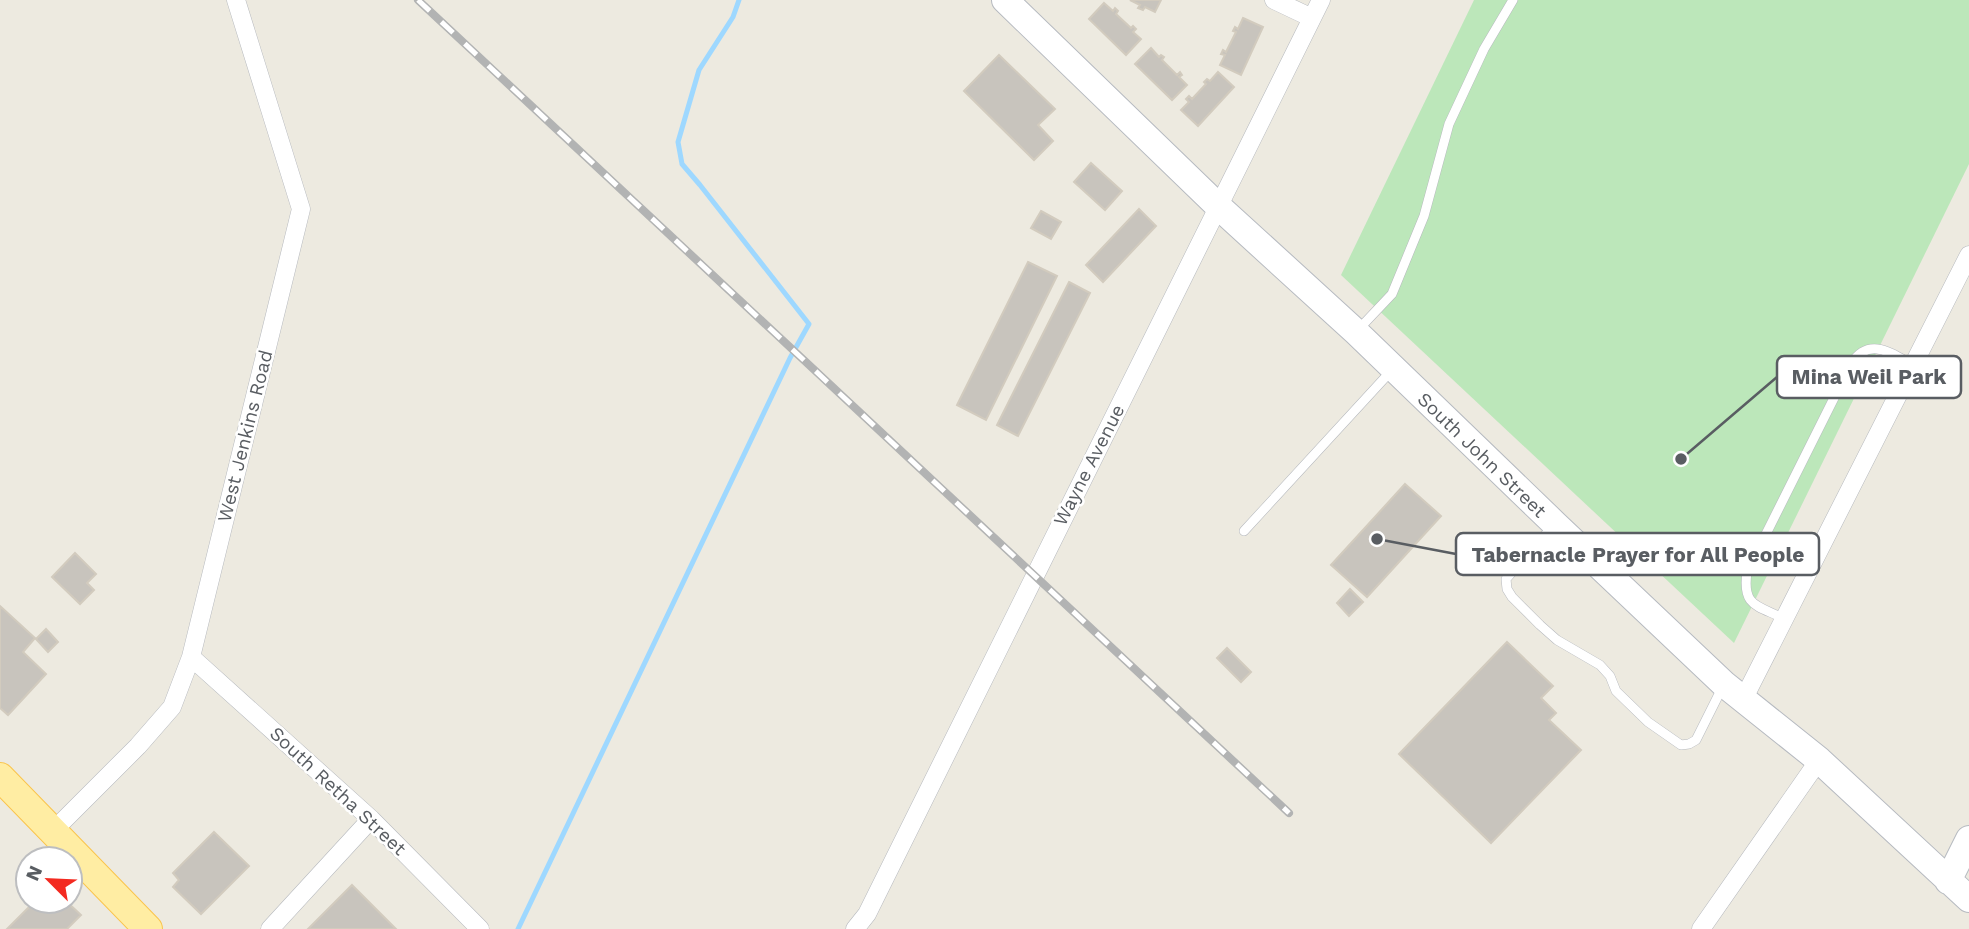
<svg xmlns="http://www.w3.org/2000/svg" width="1969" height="929" viewBox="0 0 1969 929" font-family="'Work Sans',sans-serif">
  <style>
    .green { fill: #bce7ba }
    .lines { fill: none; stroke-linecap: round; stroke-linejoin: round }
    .stream { stroke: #9ed8ff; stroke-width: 5 }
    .building { fill: #c8c4bd; stroke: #d2cbbe; stroke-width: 2 }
    .lane-casing { stroke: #b6b9be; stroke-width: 10 }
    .street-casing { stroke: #b6b9be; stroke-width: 19 }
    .secondary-casing { stroke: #b6bac0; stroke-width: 28 }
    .primary-casing { stroke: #fac44c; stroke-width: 30 }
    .lane { stroke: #fff; stroke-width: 9 }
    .street { stroke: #fff; stroke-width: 18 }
    .secondary { stroke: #fff; stroke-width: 26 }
    .primary { stroke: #ffeda3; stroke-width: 28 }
    .rail-casing { stroke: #b2b3b3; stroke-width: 8 }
    .rail { stroke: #fff; stroke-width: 5; stroke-dasharray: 16; stroke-linecap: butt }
    .labels { text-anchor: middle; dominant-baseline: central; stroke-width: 5; stroke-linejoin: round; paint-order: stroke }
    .street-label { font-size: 19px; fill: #595d62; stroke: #fff }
    .leader { fill: none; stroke: #595d62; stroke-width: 2.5 }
    .callout-dot { fill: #595d62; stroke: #fff; stroke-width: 2.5 }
    .callout { fill: #fff; stroke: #595d62; stroke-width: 2.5 }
    .callout-label { font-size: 21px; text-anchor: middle; font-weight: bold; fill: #595d62 }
  </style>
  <rect width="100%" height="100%" fill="#edeae0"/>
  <path class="green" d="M1474 0H1969V164L1734 643 1341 275Z"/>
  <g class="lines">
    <path class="stream" d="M518 929 790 358 809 324 700 185 682 164 678 142 699 70 733 17 739 0"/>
  </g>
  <path class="building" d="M1130 0H1161L1155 12 1145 7 1143 10 1138 8 1140 5Z
    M1104 3 1113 11 1115 8 1118 11 1116 14 1131 28 1133 26 1136 29 1133 32 1141 39 1126 55 1089 19Z
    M1243 18 1263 27 1241 75 1220 65 1225 55 1221 54 1223 50 1226 52 1236 32 1233 31 1235 27 1238 29Z
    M1151 48 1159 57 1161 55 1164 57 1162 60 1177 75 1180 72 1182 75 1179 77 1187 85 1172 100 1135 64Z
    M999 55 1055 109 1038 125 1053 141 1034 160 964 91Z
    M1218 72 1234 87 1198 126 1181 110 1189 102 1186 99 1189 96 1192 99 1206 84 1204 82 1207 79 1210 81Z
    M1091 163 1122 191 1105 210 1074 182Z
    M1139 209 1156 226 1103 282 1086 265Z
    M1041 211 1061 222 1051 239 1031 228Z
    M1028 262 1057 276 986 420 957 405Z
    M1069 282 1090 293 1018 436 997 425Z
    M1405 484 1441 516 1367 597 1331 565Z
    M75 553 96 574 87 583 94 590 80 604 52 577Z
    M1350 589 1363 602 1349 616 1337 603Z
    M0 606 35 638 23 652 46 674 8 715 0 708Z
    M46 629 58 642 48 652 36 639Z
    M1507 642 1553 686 1541 698 1556 713 1549 720 1581 750 1491 843 1399 754Z
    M1227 648 1251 672 1241 682 1217 658Z
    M214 832 249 866 201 914 173 887 179 880 173 873Z
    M352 885 396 929H308Z
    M35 901H66L81 915 67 929H7Z"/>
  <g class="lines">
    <defs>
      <path id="lane" d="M1357 331 1392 294 1424 216 1449 124 1484 49 1513 0
        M1553 526 1506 579 1507 589 1512 597 1540 625 1557 640 1600 665 1610 676 1616 691 1648 722 1681 745 1689 744 1696 740 1723 686
        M1244 531 1392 370
        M1785 619C1757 605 1742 607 1747 572L1851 364C1869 336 1891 353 1913 365"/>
      <path id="street" d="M1274 0 1312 18
        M191 657 371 819 480 929
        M1743 700 1969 255
        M53 831 138 746 172 707 191 657 301 209 236 0
        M270 929 371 819
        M855 929 867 914 1321 0
        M1701 929 1819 760"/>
      <path id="secondary" d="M1005 0 1219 207 1356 332 1555 524 1724 684 1819 760 1969 899
        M1948 881 1969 839"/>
      <path id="primary" d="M0 777 148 929"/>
    </defs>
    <use href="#lane" class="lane-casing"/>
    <use href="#street" class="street-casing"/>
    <use href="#secondary" class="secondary-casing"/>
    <use href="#primary" class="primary-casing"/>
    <use href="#lane" class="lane"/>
    <use href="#street" class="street"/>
    <use href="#secondary" class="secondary"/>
    <use href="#primary" class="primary"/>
    <defs>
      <path id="rail" d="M418 0 1289 813"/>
    </defs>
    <use href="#rail" class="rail-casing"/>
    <use href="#rail" class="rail"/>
  </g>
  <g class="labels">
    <g class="street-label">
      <text transform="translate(245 436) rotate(-76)">West Jenkins Road</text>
      <text transform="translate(1482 455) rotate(44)">South John Street</text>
      <text transform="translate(1089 465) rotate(-63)">Wayne Avenue</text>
      <text transform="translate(338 791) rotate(43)">South Retha Street</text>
    </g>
  </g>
  <path class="leader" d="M1681 459L1777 377M1377 539L1456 554"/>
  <g class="callout-dot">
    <circle cx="1681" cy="459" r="7"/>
    <circle cx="1377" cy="539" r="7"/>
  </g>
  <g class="callout">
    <rect x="1777" y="356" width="184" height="42" rx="7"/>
    <rect x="1456" y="533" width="363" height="42" rx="7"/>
  </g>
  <g class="callout-label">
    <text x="1869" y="384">Mina Weil Park</text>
    <text x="1638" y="562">Tabernacle Prayer for All People</text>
  </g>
  <g transform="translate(49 880) rotate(294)"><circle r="33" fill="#ffffff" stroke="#bdbec0" stroke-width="2"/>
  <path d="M0-5L12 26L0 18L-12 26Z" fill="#f32a20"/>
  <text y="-10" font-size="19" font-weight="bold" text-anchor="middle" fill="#595d62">N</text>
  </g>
</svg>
